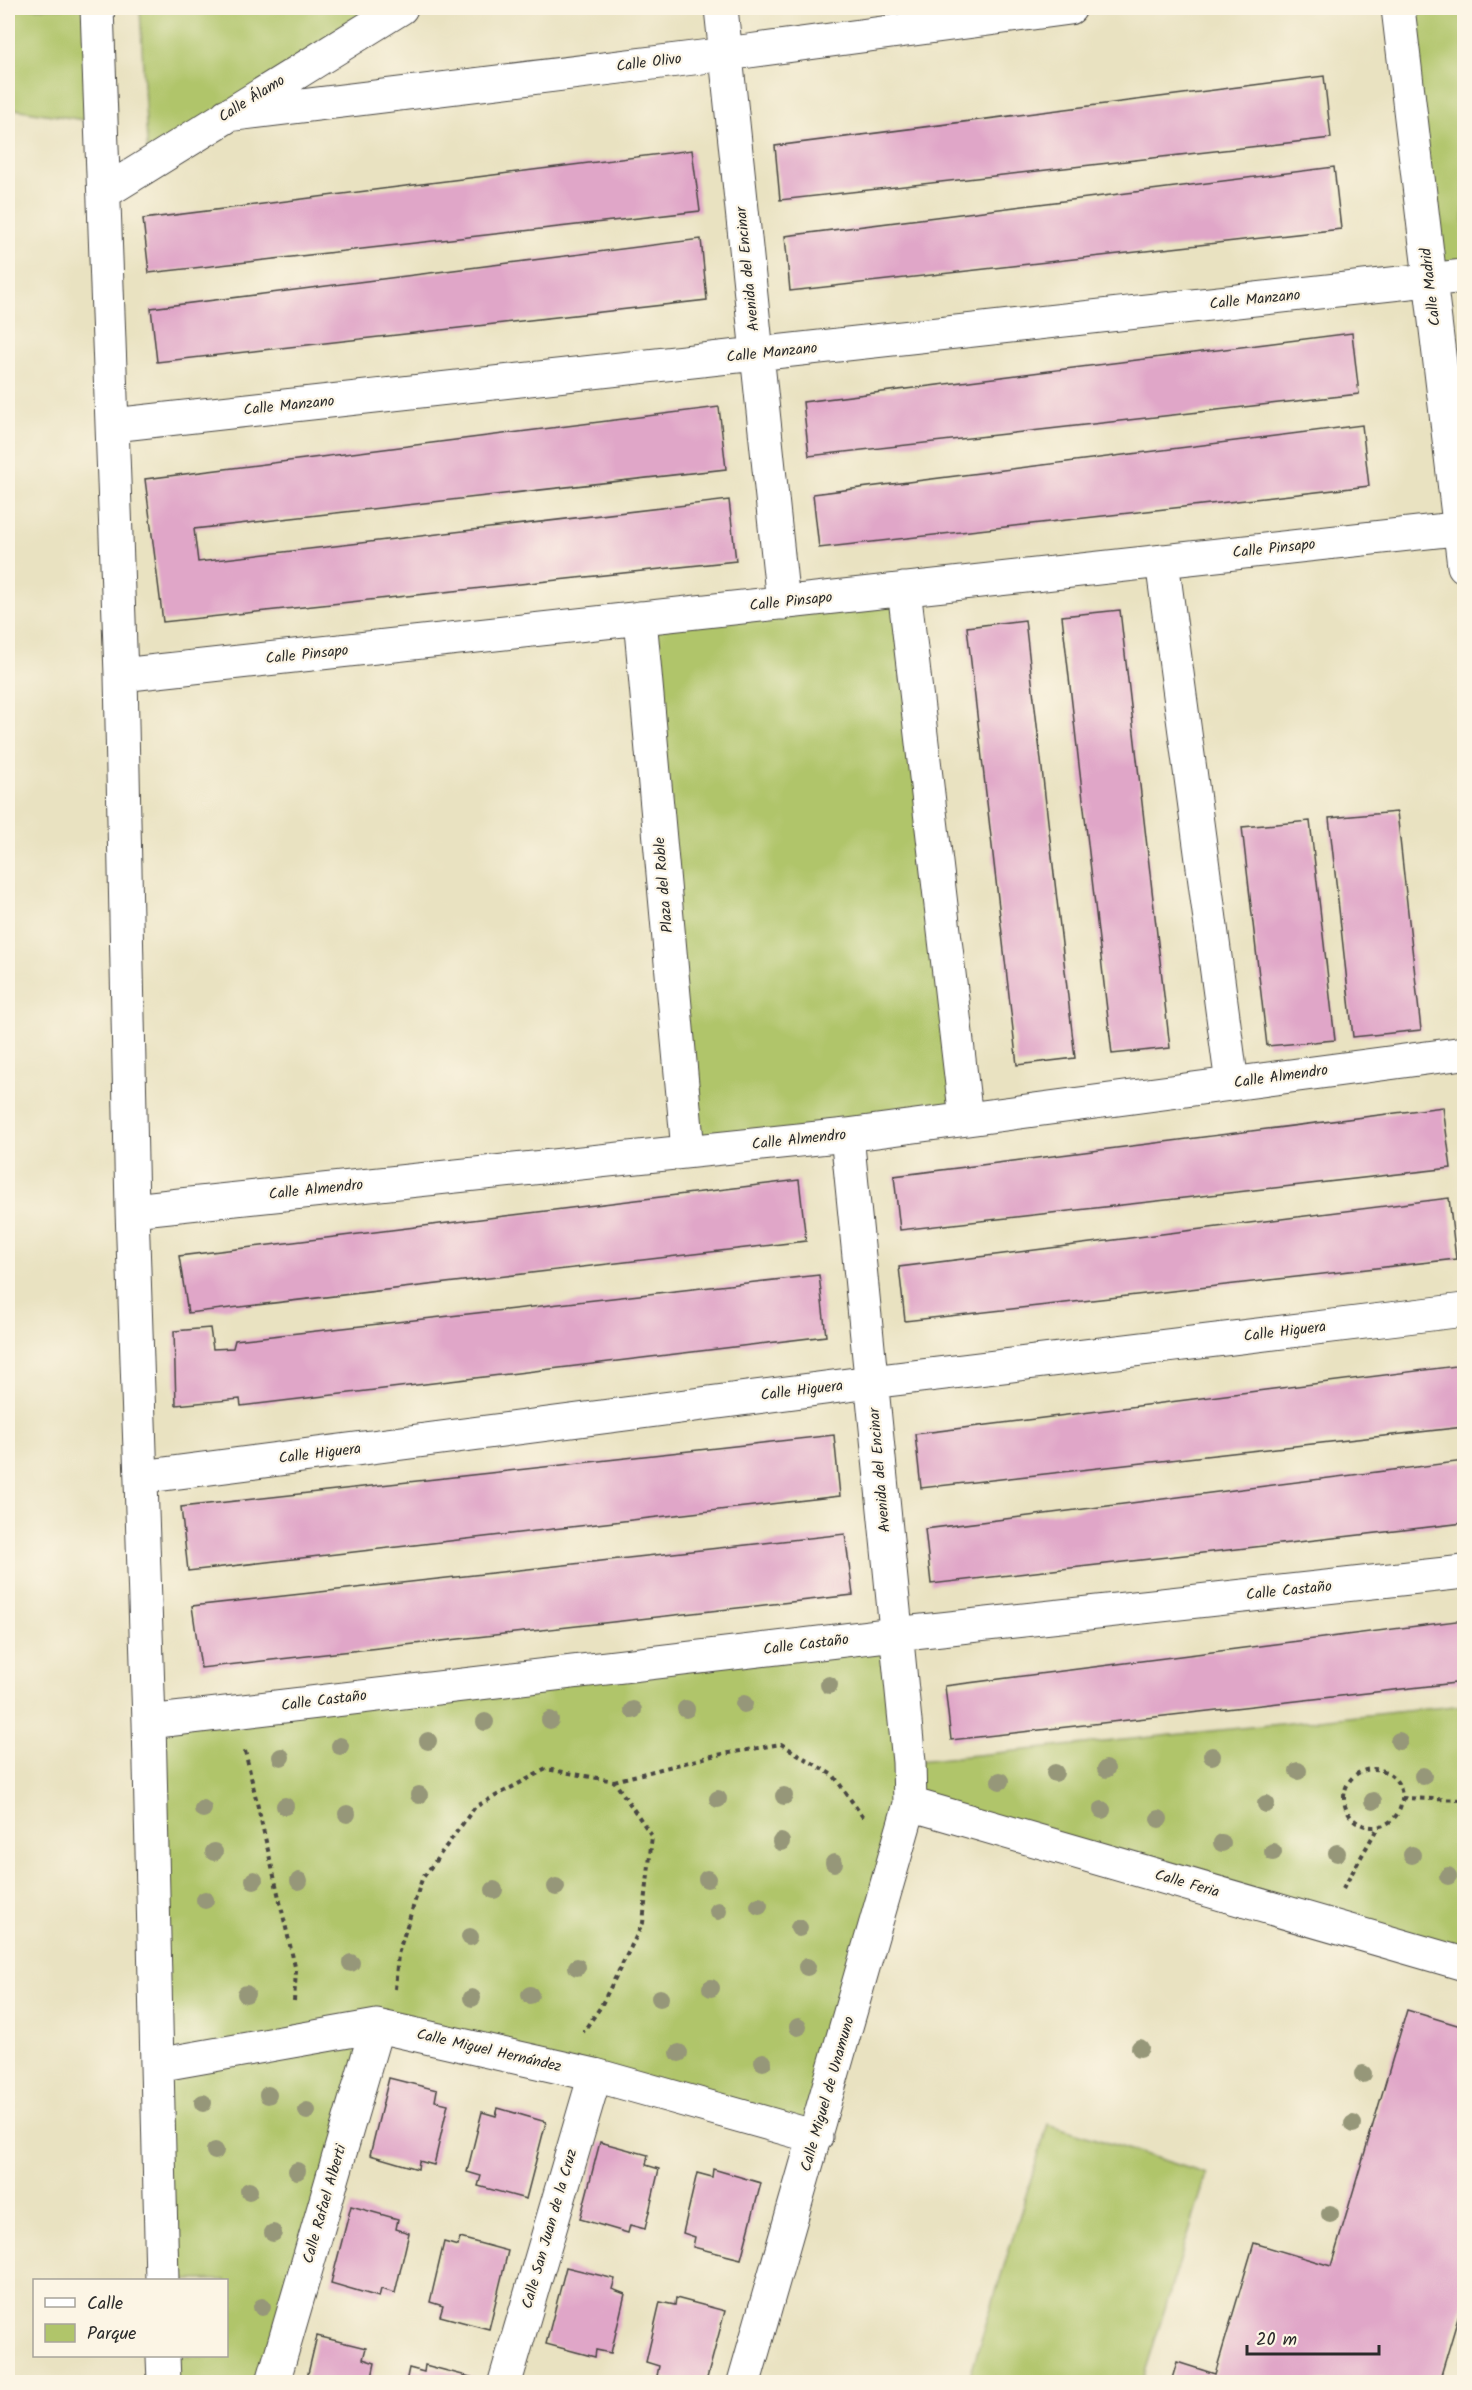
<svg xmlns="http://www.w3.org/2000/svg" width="1472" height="2390" viewBox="0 0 1472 2390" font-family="Kalam,sans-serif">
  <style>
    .green { fill: #b0c56a; stroke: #6e784a; stroke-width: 1.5 }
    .building { fill: #e0a6c8 }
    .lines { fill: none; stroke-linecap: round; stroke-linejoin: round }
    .minor-casing { stroke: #484642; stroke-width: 35 }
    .path { stroke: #484642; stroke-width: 4; stroke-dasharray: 4.5 4.5; stroke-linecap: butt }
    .minor { stroke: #fff; stroke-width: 33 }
    .tree { fill: #969779 }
    .labels { text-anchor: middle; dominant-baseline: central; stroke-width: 4.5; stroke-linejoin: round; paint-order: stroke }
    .street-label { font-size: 15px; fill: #2b2b2b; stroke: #fcf5e5 }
  </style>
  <rect width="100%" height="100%" fill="#fcf5e5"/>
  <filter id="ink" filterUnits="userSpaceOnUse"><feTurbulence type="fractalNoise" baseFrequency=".0167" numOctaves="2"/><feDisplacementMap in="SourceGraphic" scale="12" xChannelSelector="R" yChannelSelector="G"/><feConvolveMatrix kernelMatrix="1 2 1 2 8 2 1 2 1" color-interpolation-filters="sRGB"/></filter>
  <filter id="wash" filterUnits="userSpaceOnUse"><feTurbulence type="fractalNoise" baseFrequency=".008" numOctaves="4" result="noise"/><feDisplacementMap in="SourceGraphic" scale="24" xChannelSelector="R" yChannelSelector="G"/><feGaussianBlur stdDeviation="1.35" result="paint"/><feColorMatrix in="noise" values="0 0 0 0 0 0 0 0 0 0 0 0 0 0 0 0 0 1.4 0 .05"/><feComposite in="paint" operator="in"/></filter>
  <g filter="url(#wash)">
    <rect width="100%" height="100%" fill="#e9e2c1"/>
    <path class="green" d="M8 8H111L116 125 8 108Z
      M140 8H381L148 164Z
      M1398 8H1464V276L1430 280Z
      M904 589 966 1119 688 1151 640 618Z
      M895 1634 909 1762 1464 1705V1964L910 1805 816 2137 377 2026 273 2382H164L163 2356H226V2280H162L149 1722Z
      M1048 2124 1207 2174 1142 2382H968Z"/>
    <g id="blocks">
      <path class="building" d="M1324 76 1331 138 780 200 775 146Z
        M692 150 700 211 149 273 143 219Z
        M1334 167 1341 229 790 291 785 236Z
        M701 239 707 300 157 362 151 308Z
        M1352 333 1359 394 809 456 803 402Z
        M719 407 726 469 194 529 198 562 729 500 736 561 163 622 145 479Z
        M1362 425 1369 486 819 548 813 494Z
        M1120 610 1170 1048 1112 1054 1062 616Z
        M1025 620 1075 1058 1017 1065 967 627Z
        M1397 812 1421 1030 1353 1037 1329 818Z
        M1310 821 1335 1040 1267 1046 1242 827Z
        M1443 1107 1451 1168 900 1230 894 1176Z
        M799 1180 806 1241 188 1313 179 1256Z
        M1449 1198 1456 1259 905 1321 899 1267Z
        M819 1275 826 1336 241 1406 240 1399 176 1405 174 1331 210 1328 213 1349 233 1348 235 1340Z
        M1464 1365V1427L921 1488 915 1434Z
        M834 1435 840 1496 188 1571 181 1507Z
        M1464 1461V1523L931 1584 925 1529Z
        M845 1534 853 1595 201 1668 192 1606Z
        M1464 1620V1682L951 1740 945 1686Z
        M1407 2010 1464 2027V2298L1439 2382H1171L1177 2362 1215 2374 1254 2243 1331 2266Z
        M389 2078 437 2090 435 2101 448 2104 434 2165 419 2161 418 2169 370 2155Z
        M498 2108 546 2122 526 2199 478 2186 481 2176 467 2172 482 2112 496 2116Z
        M600 2142 648 2155 646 2165 659 2169 645 2229 630 2225 628 2233 580 2219Z
        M713 2169 761 2183 741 2259 693 2247 695 2237 683 2233 697 2173 712 2177Z
        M351 2206 398 2219 396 2229 409 2233 395 2293 381 2289 379 2297 331 2283Z
        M460 2238 508 2251 489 2329 440 2316 443 2306 430 2302 444 2242 458 2246Z
        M566 2267 615 2279 612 2289 625 2294 611 2353 596 2350 595 2357 546 2344Z
        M676 2298 725 2311 706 2382H683L657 2376 659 2366 646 2362 660 2302 675 2305Z
        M317 2336 366 2348 363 2359 375 2363 371 2382H306Z
        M425 2365 474 2378 472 2382H406L409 2368 424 2372Z"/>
    </g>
  </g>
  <g filter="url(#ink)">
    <use href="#blocks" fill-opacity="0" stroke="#484642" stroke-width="1.5"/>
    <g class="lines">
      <defs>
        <path id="minor" d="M97 8 121 675 132 1210 149 1722 162 2280
          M721 8 783 603
          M1398 8 1464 566
          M227 115 726 54 1070 8
          M105 192 401 8
          M113 425 1464 276
          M1162 561 1232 1084
          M904 589 966 1119
          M640 618 688 1151
          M121 675 1464 528
          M132 1210 847 1135 1464 1053
          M141 1477 871 1382 1464 1310
          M149 1722 895 1634 1464 1572
          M910 1804 1464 1964
          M157 2065 377 2026 595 2075 816 2137
          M163 2356 164 2382
          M273 2382 377 2026
          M505 2382 595 2075
          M744 2382 910 1804 909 1762 847 1135"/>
      </defs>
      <use href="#minor" class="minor-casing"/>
      <path class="path" d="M245 1751 296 1971 294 2001
        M1344 1798a29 29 0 1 1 58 0a29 29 0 1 1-58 0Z
        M614 1781 712 1756 781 1744 834 1776 865 1820
        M1402 1798 1464 1800
        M1343 1889 1378 1827
        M395 1989 398 1954 422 1879 475 1807 546 1769 614 1781 652 1836 643 1923 600 2008 583 2032"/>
      <use href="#minor" class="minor"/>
    </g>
    <g class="tree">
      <circle cx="829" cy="1685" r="9"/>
      <circle cx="744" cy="1704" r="9"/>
      <circle cx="686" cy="1709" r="9"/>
      <circle cx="633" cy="1710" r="9"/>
      <circle cx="550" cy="1720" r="9"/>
      <circle cx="485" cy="1722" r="9"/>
      <circle cx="428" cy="1741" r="9"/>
      <circle cx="1399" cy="1741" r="9"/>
      <circle cx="340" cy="1746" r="9"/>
      <circle cx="1212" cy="1756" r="9"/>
      <circle cx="281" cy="1757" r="9"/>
      <circle cx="1106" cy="1769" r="9"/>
      <circle cx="1298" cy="1771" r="9"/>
      <circle cx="1055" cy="1773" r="9"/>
      <circle cx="1423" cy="1776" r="9"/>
      <circle cx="1000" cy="1781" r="9"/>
      <circle cx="419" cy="1795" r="9"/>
      <circle cx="784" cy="1796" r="9"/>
      <circle cx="718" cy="1799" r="9"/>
      <circle cx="1373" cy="1801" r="9"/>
      <circle cx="1266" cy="1804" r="9"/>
      <circle cx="285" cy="1806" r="9"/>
      <circle cx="203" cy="1809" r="9"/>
      <circle cx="1102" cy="1810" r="9"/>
      <circle cx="347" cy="1814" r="9"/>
      <circle cx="1159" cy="1819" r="9"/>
      <circle cx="781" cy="1842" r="9"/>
      <circle cx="1222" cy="1843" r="9"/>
      <circle cx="214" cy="1852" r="9"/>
      <circle cx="1273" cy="1852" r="9"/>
      <circle cx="1337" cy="1853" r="9"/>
      <circle cx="1412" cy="1855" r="9"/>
      <circle cx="834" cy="1863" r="9"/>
      <circle cx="1448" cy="1876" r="9"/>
      <circle cx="707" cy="1879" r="9"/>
      <circle cx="254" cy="1880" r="9"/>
      <circle cx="299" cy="1881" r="9"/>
      <circle cx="556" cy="1887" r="9"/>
      <circle cx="494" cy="1890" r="9"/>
      <circle cx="205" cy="1900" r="9"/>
      <circle cx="759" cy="1906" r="9"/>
      <circle cx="718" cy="1911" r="9"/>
      <circle cx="799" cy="1928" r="9"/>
      <circle cx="470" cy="1937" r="9"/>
      <circle cx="351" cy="1963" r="9"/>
      <circle cx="577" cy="1967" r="9"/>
      <circle cx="807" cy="1967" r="9"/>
      <circle cx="711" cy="1988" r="9"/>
      <circle cx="246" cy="1994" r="9"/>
      <circle cx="530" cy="1995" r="9"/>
      <circle cx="472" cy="1998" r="9"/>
      <circle cx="660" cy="1998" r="9"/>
      <circle cx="798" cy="2027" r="9"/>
      <circle cx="1140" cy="2048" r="9"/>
      <circle cx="679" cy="2053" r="9"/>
      <circle cx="763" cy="2062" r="9"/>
      <circle cx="1363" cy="2074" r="9"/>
      <circle cx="268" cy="2095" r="9"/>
      <circle cx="203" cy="2103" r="9"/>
      <circle cx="307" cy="2111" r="9"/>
      <circle cx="1353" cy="2124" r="9"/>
      <circle cx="215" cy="2151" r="9"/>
      <circle cx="297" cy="2171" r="9"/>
      <circle cx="249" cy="2191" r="9"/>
      <circle cx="1330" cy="2214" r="9"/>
      <circle cx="273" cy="2233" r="9"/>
      <circle cx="262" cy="2307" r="9"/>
    </g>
  </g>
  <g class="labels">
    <g class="street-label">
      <text transform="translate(649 63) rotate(-7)">Calle Olivo</text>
      <text transform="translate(252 99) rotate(-32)">Calle Álamo</text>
      <text transform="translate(748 269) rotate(-96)">Avenida del Encinar</text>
      <text transform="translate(1431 287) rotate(-97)">Calle Madrid</text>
      <text transform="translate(1255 300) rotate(-6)">Calle Manzano</text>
      <text transform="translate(772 353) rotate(-6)">Calle Manzano</text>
      <text transform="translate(289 406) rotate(-6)">Calle Manzano</text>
      <text transform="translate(1274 549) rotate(-6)">Calle Pinsapo</text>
      <text transform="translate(791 602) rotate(-6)">Calle Pinsapo</text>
      <text transform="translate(307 655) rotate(-6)">Calle Pinsapo</text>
      <text transform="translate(664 885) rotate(-95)">Plaza del Roble</text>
      <text transform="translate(1281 1077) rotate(-8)">Calle Almendro</text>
      <text transform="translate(799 1140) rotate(-6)">Calle Almendro</text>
      <text transform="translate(316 1190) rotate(-6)">Calle Almendro</text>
      <text transform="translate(1285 1332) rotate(-7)">Calle Higuera</text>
      <text transform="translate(802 1391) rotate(-7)">Calle Higuera</text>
      <text transform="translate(320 1454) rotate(-7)">Calle Higuera</text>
      <text transform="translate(880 1470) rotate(-95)">Avenida del Encinar</text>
      <text transform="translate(1289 1591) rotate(-6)">Calle Castaño</text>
      <text transform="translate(806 1645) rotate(-7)">Calle Castaño</text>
      <text transform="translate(324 1701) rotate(-7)">Calle Castaño</text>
      <text transform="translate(1187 1884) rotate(16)">Calle Feria</text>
      <text transform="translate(489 2051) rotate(13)">Calle Miguel Hernández</text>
      <text transform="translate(828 2094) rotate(-74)">Calle Miguel de Unamuno</text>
      <text transform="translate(325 2204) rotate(-74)">Calle Rafael Alberti</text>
      <text transform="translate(550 2229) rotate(-74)">Calle San Juan de la Cruz</text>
    </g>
  </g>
  <rect width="1472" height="2390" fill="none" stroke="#fcf5e5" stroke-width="30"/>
  <rect x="33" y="2279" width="195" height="78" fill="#fcf5e5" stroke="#a8a49b" stroke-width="1.5"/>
  <rect x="45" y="2298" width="30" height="9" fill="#ffffff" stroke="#a8a49b" stroke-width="1.5"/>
  <text x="87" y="2309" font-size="18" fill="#2b2b2b">Calle</text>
  <rect x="45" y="2324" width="30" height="18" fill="#b0c56a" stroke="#a8a49b" stroke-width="1.5"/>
  <text x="87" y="2339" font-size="18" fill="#2b2b2b">Parque</text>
  <path d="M1247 2345v9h132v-9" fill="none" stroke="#2b2b2b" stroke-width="3"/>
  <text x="1256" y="2345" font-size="18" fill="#2b2b2b" stroke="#fcf5e5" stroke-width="4.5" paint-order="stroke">20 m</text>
</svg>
